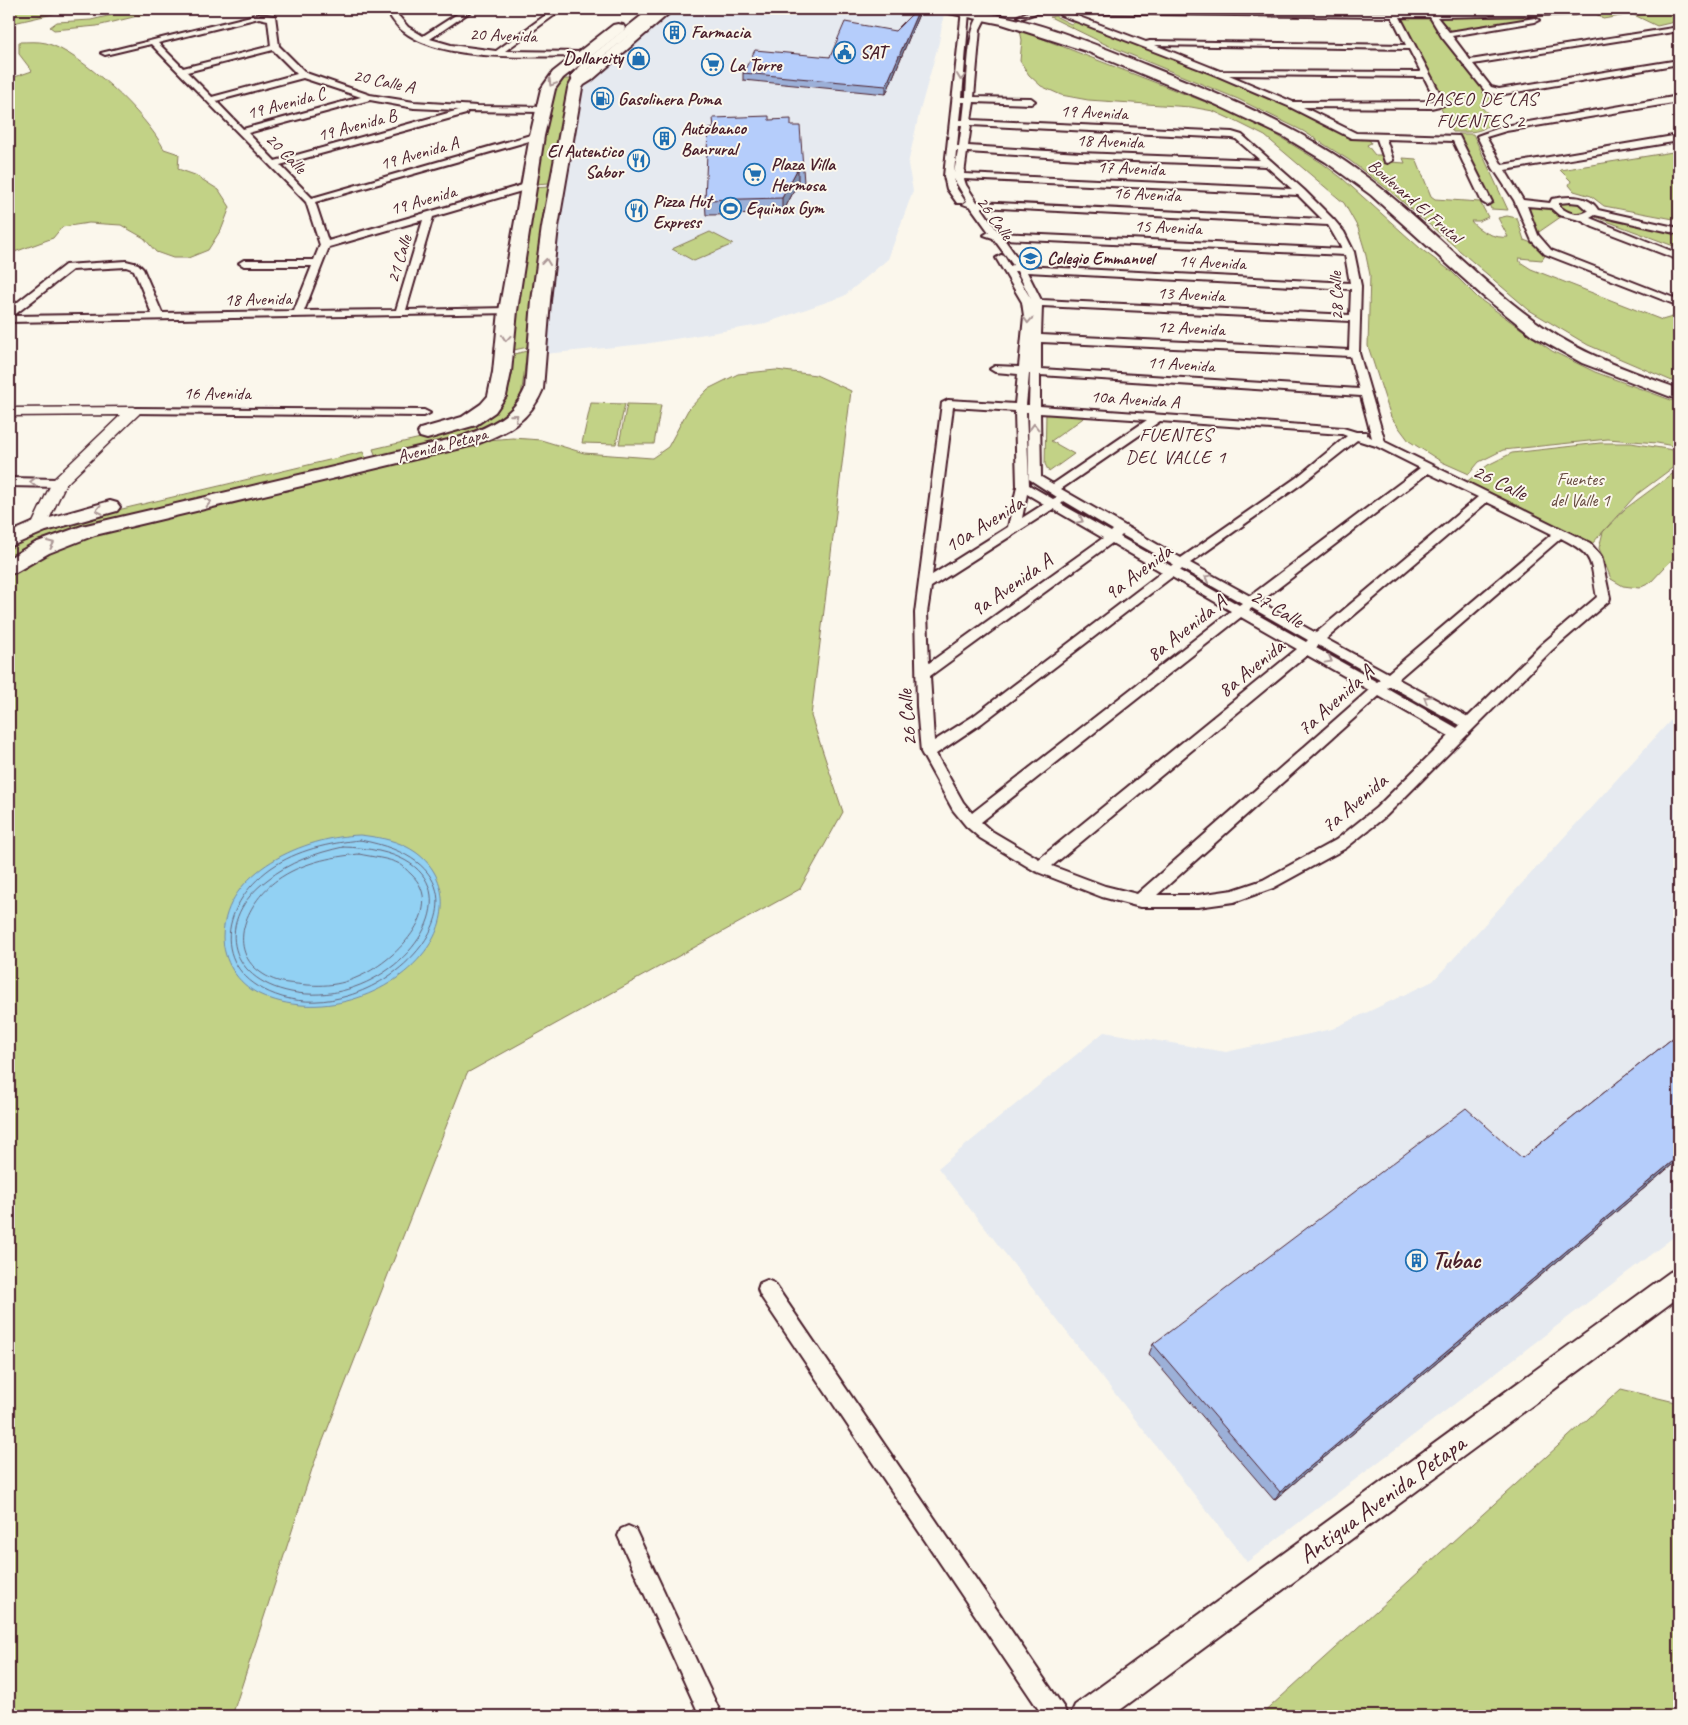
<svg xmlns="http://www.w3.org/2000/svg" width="1688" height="1725" viewBox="0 0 1688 1725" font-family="Caveat,sans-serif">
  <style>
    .built { fill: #e6eaf0 }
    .green { fill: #c2d286; stroke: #867858 }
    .water { fill: #92d1f3; stroke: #758aa3 }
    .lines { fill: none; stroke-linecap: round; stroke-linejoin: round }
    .shore { stroke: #67667b; stroke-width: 1 }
    .minor-casing { stroke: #4a1f2b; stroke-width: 4 }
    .tertiary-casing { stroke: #4a1f2b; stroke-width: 3 }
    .secondary-casing { stroke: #4a1f2b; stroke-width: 4 }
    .primary-casing { stroke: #4a1f2b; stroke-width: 4 }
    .minor { fill: #fbf7ec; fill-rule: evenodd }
    .tertiary { fill: #fbf7ec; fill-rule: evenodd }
    .secondary { fill: #fbf7ec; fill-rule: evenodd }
    .primary { fill: #fbf7ec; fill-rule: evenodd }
    .wall { fill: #9cb0d8; stroke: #4a1f2b }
    .shaded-wall { fill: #7f90b0; stroke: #4a1f2b }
    .building { fill: #b5cdfb; stroke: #4a1f2b }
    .oneway { stroke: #ab9695 }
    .labels { text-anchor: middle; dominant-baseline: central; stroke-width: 4; stroke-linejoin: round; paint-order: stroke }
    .far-poi-label { font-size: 18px; font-weight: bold; fill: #4a1f2b; stroke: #fbf7ec; text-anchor: start }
    .far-street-label { font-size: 18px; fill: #4a1f2b; stroke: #fbf7ec }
    .far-park-label { font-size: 18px; fill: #684c42; stroke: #fbf7ec }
    .far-neighbourhood-label { font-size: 19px; letter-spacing: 1px; fill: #4a1f2b; stroke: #fbf7ec }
    .street-label { font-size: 21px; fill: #4a1f2b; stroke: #fbf7ec }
    .near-poi-label { font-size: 25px; font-weight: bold; fill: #4a1f2b; stroke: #fbf7ec; text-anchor: start }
    .near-street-label { font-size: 25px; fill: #4a1f2b; stroke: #fbf7ec }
  </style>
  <rect width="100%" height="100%" fill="#fbf7ec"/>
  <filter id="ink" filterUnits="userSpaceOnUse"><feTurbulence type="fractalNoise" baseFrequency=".02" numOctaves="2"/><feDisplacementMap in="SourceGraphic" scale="10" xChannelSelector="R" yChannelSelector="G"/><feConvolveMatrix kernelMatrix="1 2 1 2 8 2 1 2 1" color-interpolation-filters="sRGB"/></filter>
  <g filter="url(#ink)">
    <path class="built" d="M673 9H922L944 13 939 42 919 114 908 164 913 191 888 259 844 296 760 325 644 344 545 354 556 233 577 94 597 73Z
      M1679 711V1233L1247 1562 938 1168 1104 1032 1226 1052 1332 1029 1433 981Z"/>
    <path class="green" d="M9 9H75L9 24Z
      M137 9H166L97 26 54 30 50 27 57 22 91 20Z
      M1563 9 1568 10 1567 12 1452 31 1437 16Z
      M1590 9H1679V21L1657 26 1632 14 1603 19Z
      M1055 16 1071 24 1076 22 1152 49 1272 98 1339 132 1369 139 1371 143 1367 145 1375 155H1387L1390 162 1405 163 1403 158 1416 159 1431 196 1435 199 1480 202 1488 217 1479 221H1471C1478 231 1496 239 1508 237L1498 218 1507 216 1517 218 1524 240 1544 248 1546 254 1542 260 1519 258 1520 262 1531 269 1662 320 1679 315V384L1588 345 1529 310 1390 191 1349 160 1303 131 1238 99 1107 45 1050 17Z
      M1395 19H1435L1486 88 1482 92 1495 102 1482 104 1480 106 1494 119C1484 134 1469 132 1453 132Z
      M1020 30 1226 110 1275 134 1322 163 1343 179 1421 249 1452 272 1478 298 1552 351 1595 372 1679 403V447L1657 443 1608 439 1503 450 1479 462 1469 474 1442 462 1409 441 1391 417 1368 346 1370 275 1365 251 1358 228 1344 203 1265 136 1235 121 1213 111 1191 107 1088 100 1061 95 1041 86 1029 75 1020 61 1022 40Z
      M19 42C28 42 38 41 46 43 83 54 146 114 164 149L179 154 178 169 195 175 219 190 230 207 222 228 208 250 188 258H173L156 252 144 238 121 225 89 223 62 227 53 238 9 254V79L32 71 19 54Z
      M560 79H573L567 94 552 176 550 183 533 184 548 109Z
      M1458 134H1473L1508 210 1491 209Z
      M1679 151V220L1604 206 1591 196 1574 191 1569 185 1571 181 1560 170Z
      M549 187 528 347 509 351 532 188Z
      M1566 201 1583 203 1591 215 1565 214 1536 234 1526 207 1541 206 1562 213 1558 204Z
      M1600 214 1679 232V248L1593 216Z
      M710 232 733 244 694 261 672 249Z
      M527 351 520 405 486 431 377 459 373 449 438 434 475 422 510 355Z
      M776 370 816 375 851 391 811 716 843 812 800 889 467 1073 313 1466 232 1716H9V577L40 557 83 538 487 440 513 438 541 440 584 453 652 458 668 447 688 410 708 389 738 374Z
      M591 403 625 404 616 444 582 443Z
      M627 404 661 405 654 444H619Z
      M1046 412 1089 414 1051 441 1074 454 1049 472 1045 464Z
      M1600 443H1631L1679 451V463L1636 495 1591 545 1465 483 1488 465 1512 453Z
      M363 452 367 461 24 551 9 560V547L25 538 63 523Z
      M1679 469V552L1650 583 1639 588 1623 586 1611 579 1599 548 1603 532 1625 509Z
      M1621 1389 1679 1403V1716H1260Z"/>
    <path class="water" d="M360 835C376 837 392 839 407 847 446 867 452 912 428 947 393 998 315 1021 259 994 237 983 223 961 223 936 225 870 305 837 360 835Z"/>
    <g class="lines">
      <path class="shore" d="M360 840C527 870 390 1029 282 997 210 975 217 907 271 868 297 850 329 843 360 840Z
        M343 847C512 851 407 1015 291 992 226 979 215 919 267 880 289 862 316 853 343 847Z
        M359 854C372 857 388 858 400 864 404 866 407 871 411 874 449 910 392 963 358 977 334 988 313 986 288 983 278 982 268 978 260 972 225 947 249 900 277 880 301 863 330 857 359 854Z"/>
      <defs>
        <path id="minor" d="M390 9H398L396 13 408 27 423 36 465 9H474L430 39 451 45 496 51 554 9H563L505 51 584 52 588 54 584 56C534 56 443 63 403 31 397 27 392 19 388 13Z
          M1035 9 1390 12 1388 9H1396L1398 12 1426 13 1425 9H1431L1434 13 1573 10 1577 12 1576 14 1437 17 1449 32 1535 18 1539 20 1535 22 1452 36 1470 60 1679 27V31L1473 64 1491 87 1499 89 1679 60V64L1499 95 1485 91 1442 37 1430 17H1400L1445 103 1444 105 1431 108 1303 107 1356 133 1459 136 1492 202 1487 205 1482 202 1453 141 1386 139 1393 160 1388 163 1385 162 1377 139 1351 138 1288 106 1213 74 1060 15V12L1036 13 1022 18 1018 16ZM1069 13 1392 17 1406 45 1150 41 1146 42ZM1155 45 1409 49 1421 72 1220 71ZM1229 75 1424 77 1436 101 1293 102Z
          M962 10 969 12 962 97H966C968 79 967 20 983 13L987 15 980 29 974 97 1031 98 1035 101 1031 104 974 102 971 120 1232 132 1242 135 1304 190 1334 220 1344 232 1354 252 1361 286 1359 353 1385 442 1590 543 1601 556 1610 598 1609 601 1552 650 1386 816 1346 848 1273 888 1234 902 1198 907H1140L1102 897 1035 871 980 838 966 826 953 810 921 752 917 707 915 613 942 403 948 400 1015 404 1018 374 995 372 990 369 995 366 1019 367 1024 316 1022 302 996 258 1001 255 1004 256 1010 266 1013 265 993 238 984 235 989 232 971 207 963 204 967 201 954 179 957 189 965 201 963 203H957L947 189 944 176ZM962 102H965L963 120H960ZM959 125H962L959 146H957ZM971 125 1232 138 1236 139 1260 160 1080 153 968 146ZM956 151H958L954 173ZM967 152 1080 159 1266 166 1292 189 964 174ZM964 179 1298 195 1322 219 977 202 966 185ZM981 207 1328 225 1342 249 999 233ZM1004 239 1345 255 1350 283 1023 266ZM1014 271H1017L1031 299ZM1027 272 1351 289 1350 315 1041 300ZM1042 306 1350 321 1349 350 1041 335ZM1041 342 1350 356 1359 389 1041 369ZM1029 374H1030L1029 405H1026ZM1040 375 1361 396 1372 438 1367 435 1366 432H1356L1343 428 1040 406ZM953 407 1015 411 1017 487 1008 527 932 575ZM1026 412H1028L1029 479 1057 497 1053 499 1029 485ZM1040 413 1147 420 1053 484 1041 477ZM1160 421 1342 434 1347 436 1296 478 1181 558 1061 489ZM1357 440 1376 446 1420 468 1250 596 1190 563 1304 482ZM1428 473 1478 497 1316 633 1260 602ZM1027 494 1044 504 1022 518ZM1064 501 1113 530 1111 532 1061 504ZM1487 502 1552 534 1388 673 1326 639ZM1053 509 1103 538 929 663 927 613 931 587ZM1122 535 1173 564 1171 566 1120 537ZM1561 538C1596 556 1590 561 1597 597L1542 644 1468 717 1398 679ZM1112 543 1162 572 972 717 934 741 930 676ZM1182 569 1242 603 1239 605 1180 571ZM1172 577 1231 611 972 813 963 802 936 754 982 723ZM1252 608 1308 640 1306 642 1249 610ZM1241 617 1297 649 1039 859 990 830 981 822ZM1318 645 1380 680 1377 682 1316 648ZM1307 655 1369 690 1137 894 1105 886 1052 866ZM1390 686 1460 725 1457 728 1387 688ZM1379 696 1449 736 1376 808 1336 840 1263 880 1233 890 1198 895H1157Z
          M259 14 275 16 279 46 306 73 370 95 414 102 477 106 546 107 547 109 543 112 467 111 466 114 280 165 312 198 534 134H540V138L315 202 328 241 526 184H532V188L433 217 406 310 508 308 513 311 512 313 9 322V309L65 265 126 261 138 264 143 269 162 313 294 311 312 266H244L239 263 244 260H314L320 245 306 202 151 44 105 55 101 53ZM259 18 268 20 271 46 183 68 158 43ZM273 50 297 74 212 97 187 72ZM303 78 361 97 243 129 216 101ZM370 100 414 108 459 110 275 161 248 133ZM423 220 396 310 304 311 329 247ZM126 267 134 270 152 314 13 316 72 270Z
          M1679 96V102L1506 131 1486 137 1502 165 1679 135V141L1505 170 1523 200 1550 203 1552 199C1567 196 1589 194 1598 210L1679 228V234L1595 215 1590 218 1679 254V260L1593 227 1580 220 1559 215 1551 208 1527 206 1538 235 1551 250 1679 300V306L1545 254 1532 241 1514 200 1493 168 1477 136 1505 126ZM1570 202 1579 203 1588 211C1578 217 1567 213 1559 206V203Z
          M134 408 424 410 430 413 424 416 130 413 128 411 130 409Z
          M9 478 58 479 64 483 58 487 9 486Z
          M767 1280 774 1283 1064 1708 1067 1716H1043L760 1295 758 1289 760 1283Z
          M628 1526 635 1529 722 1716H700L618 1536 621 1529Z"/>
        <path id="tertiary" d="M134 407 141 411 139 414 65 485 44 530H34L31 527 53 480 121 415 9 416V408Z"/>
        <path id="secondary" d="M650 9H662L590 67 583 76 582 85H574L571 76 582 63Z
          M1679 1269V1297L1112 1716H1070L1075 1705 1670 1272Z"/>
        <path id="primary" d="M660 9H674L592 80 584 85 582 88 558 227 550 301 543 389C530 421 505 434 474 445L95 535 49 553 16 572 9 574V558L35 543 82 526 461 437C488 427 513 417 525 389L532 301 542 227 568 88 573 79 582 74Z
          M943 9C1009 9 1081 39 1141 63 1216 93 1292 123 1357 170 1424 218 1477 281 1545 328 1586 356 1633 372 1679 389V400L1582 363 1532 335 1484 297 1371 195 1326 162 1283 136 1215 104 1086 51 1002 24 944 12Z
          M618 24 623 25 625 28 623 31 563 78 555 89 544 136 517 311 511 372 506 396 495 412 476 425 427 439 420 437 418 433 420 429 462 417 481 404 488 396 493 372 499 311 530 136 541 89 553 72 613 25Z
          M110 501 117 503 120 507 117 511 46 531 9 547V533L32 523Z"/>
      </defs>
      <use href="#minor" class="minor-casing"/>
      <use href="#tertiary" class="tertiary-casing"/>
      <use href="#secondary" class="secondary-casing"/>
      <use href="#primary" class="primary-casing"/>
      <use href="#minor" class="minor"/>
      <use href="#tertiary" class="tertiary"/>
      <use href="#secondary" class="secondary"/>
      <use href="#primary" class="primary"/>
    </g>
    <path class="wall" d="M917 9H919V14L886 94 743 80V73L830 57 895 31Z
      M769 120 803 168 804 183H798L782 214 706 215 705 200 714 128Z
      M1679 1033V1159L1274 1500 1149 1354 1153 1344 1522 1158Z"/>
    <path class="shaded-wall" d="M919 9V14L886 94V86Z
      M798 168V183L782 214V198Z
      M1679 1156V1159L1274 1500 1280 1492Z"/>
    <path class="building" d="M917 9H919L886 86 743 73 755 50 830 57 845 22 895 31Z
      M769 116V120L791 119V126H800L803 168H798L782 198 705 200 708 129 714 128 713 118Z
      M1679 1033V1156L1280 1492 1153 1344 1466 1108 1522 1158Z"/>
    <defs><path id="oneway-chevron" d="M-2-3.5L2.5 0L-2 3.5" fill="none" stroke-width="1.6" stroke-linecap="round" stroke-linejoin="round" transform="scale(1.25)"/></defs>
    <g class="oneway">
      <use href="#oneway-chevron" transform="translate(961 77) rotate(96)"/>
      <use href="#oneway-chevron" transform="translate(552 83) rotate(121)"/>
      <use href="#oneway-chevron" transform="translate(546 262) rotate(-83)"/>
      <use href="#oneway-chevron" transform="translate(1028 320) rotate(93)"/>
      <use href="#oneway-chevron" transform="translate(506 338) rotate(95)"/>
      <use href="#oneway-chevron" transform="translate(515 417) rotate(-40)"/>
      <use href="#oneway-chevron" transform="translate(1034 427) rotate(-91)"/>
      <use href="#oneway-chevron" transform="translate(33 482) rotate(-180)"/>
      <use href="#oneway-chevron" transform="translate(208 502) rotate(-13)"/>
      <use href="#oneway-chevron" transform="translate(99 510) rotate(167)"/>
      <use href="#oneway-chevron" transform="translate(1080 520) rotate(28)"/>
      <use href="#oneway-chevron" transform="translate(51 544) rotate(-24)"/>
      <use href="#oneway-chevron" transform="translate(1208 578) rotate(-151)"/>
      <use href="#oneway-chevron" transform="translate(1329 660) rotate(29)"/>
      <use href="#oneway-chevron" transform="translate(1427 699) rotate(-150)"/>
    </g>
  </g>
  <defs>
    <symbol id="building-ring" viewBox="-11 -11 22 22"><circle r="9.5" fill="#fbf7ec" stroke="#1f6fb2" stroke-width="1.5"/><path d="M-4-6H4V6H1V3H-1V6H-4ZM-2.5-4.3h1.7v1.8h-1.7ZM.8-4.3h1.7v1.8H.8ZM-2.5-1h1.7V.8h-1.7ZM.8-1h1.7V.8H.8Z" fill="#1f6fb2"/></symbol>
    <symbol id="civic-ring" viewBox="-11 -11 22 22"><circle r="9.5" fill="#fbf7ec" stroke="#1f6fb2" stroke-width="1.5"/><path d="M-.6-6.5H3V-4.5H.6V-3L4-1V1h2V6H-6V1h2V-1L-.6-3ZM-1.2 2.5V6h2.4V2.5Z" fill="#1f6fb2"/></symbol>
    <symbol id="shop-ring" viewBox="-11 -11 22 22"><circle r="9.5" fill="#fbf7ec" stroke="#1f6fb2" stroke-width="1.5"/><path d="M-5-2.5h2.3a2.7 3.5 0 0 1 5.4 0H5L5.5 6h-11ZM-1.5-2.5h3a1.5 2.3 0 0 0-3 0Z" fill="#1f6fb2"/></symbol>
    <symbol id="supermarket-ring" viewBox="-11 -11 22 22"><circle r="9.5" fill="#fbf7ec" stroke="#1f6fb2" stroke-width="1.5"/><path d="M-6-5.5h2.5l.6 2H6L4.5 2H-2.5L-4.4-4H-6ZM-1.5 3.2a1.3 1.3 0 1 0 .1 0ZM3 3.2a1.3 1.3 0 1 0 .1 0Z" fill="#1f6fb2"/></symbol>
    <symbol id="fuel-ring" viewBox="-11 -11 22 22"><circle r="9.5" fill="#fbf7ec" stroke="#1f6fb2" stroke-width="1.5"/><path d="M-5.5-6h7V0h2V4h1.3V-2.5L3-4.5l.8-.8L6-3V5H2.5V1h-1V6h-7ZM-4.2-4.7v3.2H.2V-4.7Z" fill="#1f6fb2"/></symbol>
    <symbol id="restaurant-ring" viewBox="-11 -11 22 22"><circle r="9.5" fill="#fbf7ec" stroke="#1f6fb2" stroke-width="1.5"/><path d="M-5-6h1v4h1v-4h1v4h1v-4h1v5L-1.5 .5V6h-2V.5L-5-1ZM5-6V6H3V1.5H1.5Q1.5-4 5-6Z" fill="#1f6fb2"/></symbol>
    <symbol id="stadium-ring" viewBox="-11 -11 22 22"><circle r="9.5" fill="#fbf7ec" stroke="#1f6fb2" stroke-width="1.5"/><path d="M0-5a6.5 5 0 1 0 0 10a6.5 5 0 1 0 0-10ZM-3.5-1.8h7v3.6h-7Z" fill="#1f6fb2"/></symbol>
    <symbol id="school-ring" viewBox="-11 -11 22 22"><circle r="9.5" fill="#fbf7ec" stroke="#1f6fb2" stroke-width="1.5"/><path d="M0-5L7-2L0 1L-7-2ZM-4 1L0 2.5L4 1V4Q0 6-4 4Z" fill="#1f6fb2"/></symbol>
  </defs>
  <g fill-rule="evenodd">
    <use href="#building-ring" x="662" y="20" width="25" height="25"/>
    <use href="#civic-ring" x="832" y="40" width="25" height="25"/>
    <use href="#shop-ring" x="626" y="46" width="25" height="25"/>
    <use href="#supermarket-ring" x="700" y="52" width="25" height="25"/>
    <use href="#fuel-ring" x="590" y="86" width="25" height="25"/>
    <use href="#building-ring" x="652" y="126" width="25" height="25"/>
    <use href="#restaurant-ring" x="626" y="148" width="25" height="25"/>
    <use href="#supermarket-ring" x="742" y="162" width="25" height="25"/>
    <use href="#stadium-ring" x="718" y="196" width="25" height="25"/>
    <use href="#restaurant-ring" x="624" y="198" width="25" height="25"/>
    <use href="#school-ring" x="1018" y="246" width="25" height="25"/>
    <use href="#building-ring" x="1404" y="1248" width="25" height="25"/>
  </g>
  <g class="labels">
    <g class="far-poi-label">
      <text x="691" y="32">Farmacia</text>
      <text x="860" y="52">SAT</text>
      <text x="623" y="58" text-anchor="end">Dollarcity</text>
      <text x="729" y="65">La Torre</text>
      <text x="618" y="99">Gasolinera Puma</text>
      <text x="681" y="128">Autobanco<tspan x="681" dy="21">Banrural</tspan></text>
      <text x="623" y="151" text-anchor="end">El Autentico<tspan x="623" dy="21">Sabor</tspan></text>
      <text x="771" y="164">Plaza Villa<tspan x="771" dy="21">Hermosa</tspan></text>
      <text x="653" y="201">Pizza Hut<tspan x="653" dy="21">Express</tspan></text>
      <text x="746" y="208">Equinox Gym</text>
      <text x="1047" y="258">Colegio Emmanuel</text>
    </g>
    <g class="far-street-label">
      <text transform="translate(503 35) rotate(2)">20 Avenida</text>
      <text transform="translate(384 81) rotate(12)">20 Calle A</text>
      <text transform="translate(286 103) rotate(-15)">19 Avenida C</text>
      <text transform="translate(1094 112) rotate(3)">19 Avenida</text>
      <text transform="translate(357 125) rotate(-15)">19 Avenida B</text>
      <text transform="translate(1110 141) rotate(2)">18 Avenida</text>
      <text transform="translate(286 153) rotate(45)">20 Calle</text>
      <text transform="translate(419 153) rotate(-16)">19 Avenida A</text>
      <text transform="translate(1131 168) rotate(3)">17 Avenida</text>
      <text transform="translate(1147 194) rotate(3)">16 Avenida</text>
      <text transform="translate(423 200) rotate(-16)">19 Avenida</text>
      <text transform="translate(1415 201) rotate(41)">Boulevard El Frutal</text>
      <text transform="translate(995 218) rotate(54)">26 Calle</text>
      <text transform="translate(1168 227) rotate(3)">15 Avenida</text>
      <text transform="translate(399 259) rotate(-73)">21 Calle</text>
      <text transform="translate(1212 262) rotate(3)">14 Avenida</text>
      <text transform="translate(1191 294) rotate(3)">13 Avenida</text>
      <text transform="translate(1336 296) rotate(-92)">28 Calle</text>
      <text transform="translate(258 299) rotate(-1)">18 Avenida</text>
      <text transform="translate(1191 328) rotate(3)">12 Avenida</text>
      <text transform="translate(1181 364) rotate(4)">11 Avenida</text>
      <text x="217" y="393">16 Avenida</text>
      <text transform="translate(1135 399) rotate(4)">10a Avenida A</text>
      <text transform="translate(442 445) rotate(-15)">Avenida Petapa</text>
    </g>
    <g class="far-park-label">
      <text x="1580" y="479">Fuentes<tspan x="1580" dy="21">del Valle 1</tspan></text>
    </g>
    <g class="far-neighbourhood-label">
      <text x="1481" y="99">PASEO DE LAS<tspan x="1481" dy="22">FUENTES 2</tspan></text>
      <text x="1176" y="435">FUENTES<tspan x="1176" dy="22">DEL VALLE 1</tspan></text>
    </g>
    <g class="street-label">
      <text transform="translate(1500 482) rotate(26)">26 Calle</text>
      <text transform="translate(984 524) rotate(-32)">10a Avenida</text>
      <text transform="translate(1138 572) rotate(-37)">9a Avenida</text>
      <text transform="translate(1011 585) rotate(-35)">9a Avenida A</text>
      <text transform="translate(1277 608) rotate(30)">27 Calle</text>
      <text transform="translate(1186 628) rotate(-38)">8a Avenida A</text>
      <text transform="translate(1251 668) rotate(-39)">8a Avenida</text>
      <text transform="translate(1335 700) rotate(-42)">7a Avenida A</text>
      <text transform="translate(907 718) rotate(-95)">26 Calle</text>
      <text transform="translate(1354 803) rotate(-40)">7a Avenida</text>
    </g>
    <g class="near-poi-label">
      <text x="1432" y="1260">Tubac</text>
    </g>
    <g class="near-street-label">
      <text transform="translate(1382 1499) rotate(-36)">Antigua Avenida Petapa</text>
    </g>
  </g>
  <rect width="1688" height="1725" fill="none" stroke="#fbf7ec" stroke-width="30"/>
  <rect x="15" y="15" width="1658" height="1695" fill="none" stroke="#4a1f2b" stroke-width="2" filter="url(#ink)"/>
</svg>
